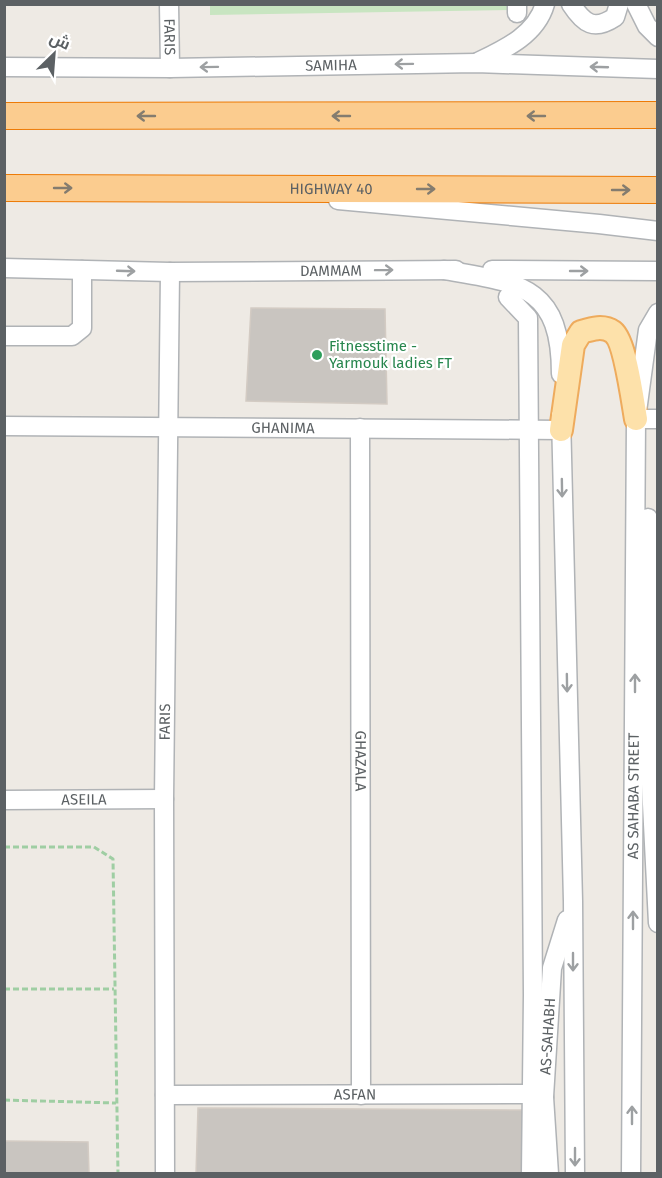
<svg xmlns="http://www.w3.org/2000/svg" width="662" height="1178" viewBox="0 0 662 1178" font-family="'Fira Sans',Cairo,sans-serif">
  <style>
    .green { fill: #c8e5c1 }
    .building { fill: #c9c5c0; stroke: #d3cbc3; stroke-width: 1.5 }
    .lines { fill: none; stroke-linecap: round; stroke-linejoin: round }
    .minor-casing { stroke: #b0b3b6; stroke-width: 21 }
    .major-casing { stroke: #eeab5d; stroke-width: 26 }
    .highway-casing { stroke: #ed7a05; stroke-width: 28 }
    .path { stroke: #9fcea3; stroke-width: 3; stroke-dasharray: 6 3; stroke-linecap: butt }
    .minor { stroke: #fff; stroke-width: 18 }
    .major { stroke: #fde1aa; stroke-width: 22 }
    .highway { stroke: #fbcc8f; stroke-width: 26 }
    .oneway { stroke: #9da0a2 }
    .oneway2 { stroke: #847c6f }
    .leisure-dot { fill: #2e9e5b; stroke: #fff; stroke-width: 2 }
    .labels { text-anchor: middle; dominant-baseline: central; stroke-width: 4.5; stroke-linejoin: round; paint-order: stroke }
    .street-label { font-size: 15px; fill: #5c6164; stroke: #fff }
    .leisure-label { font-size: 15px; fill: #27864d; stroke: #fff; text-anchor: start }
  </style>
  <rect width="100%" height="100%" fill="#eeeae4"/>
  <path class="green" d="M210 4 512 5V10L210 15Z"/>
  <path class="building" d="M251 308 385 309 387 404 246 401Z
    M198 1108 525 1110 524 1174H196Z
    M4 1141 88 1142 89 1174H4Z"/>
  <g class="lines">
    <defs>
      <g id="minor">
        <path id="s1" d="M169 4 170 68"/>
        <path d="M571 4C584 24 594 31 615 17L619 4"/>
        <path d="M636 4 647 26 658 37"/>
        <path d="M517 13V4"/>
        <path d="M478 62C505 49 536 35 545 4"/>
        <path id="s2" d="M4 67 170 68 476 63 658 69"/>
        <path d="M338 200 599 224 658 231"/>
        <path id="s3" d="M4 268 170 272 456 270"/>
        <path d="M444 270C518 283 561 284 561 374"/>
        <path d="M492 270 658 271"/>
        <path d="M508 297 528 318 533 995 531 1174"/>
        <path d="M4 336H72L82 328V270"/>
        <path d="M561 416 573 901 575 1174"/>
        <path d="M636 419H658"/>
        <path id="s4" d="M4 426 561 430"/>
        <path id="s5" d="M360 428 361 1095"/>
        <path d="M648 518 651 784 658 923"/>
        <path id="s6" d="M4 800 164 799"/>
        <path id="s7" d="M165 1095 532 1094 544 1097"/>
        <path id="s8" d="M165 1174 164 799 170 272"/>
        <path id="s9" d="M549 1174 544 1097 552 968 567 920"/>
        <path id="s10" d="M631 1174 636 419 648 330 658 313"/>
      </g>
      <path id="major" d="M561 430 573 345 581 332C591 329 603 325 613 332 625 341 633 402 636 419"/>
      <g id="highway">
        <path d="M4 116 658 115"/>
        <path id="s11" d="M4 188 658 190"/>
      </g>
    </defs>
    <use href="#minor" class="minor-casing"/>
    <use href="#major" class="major-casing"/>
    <use href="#highway" class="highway-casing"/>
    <path class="path" d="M4 847H94L113 859 118 1174
      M4 989H114
      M4 1100 116 1103"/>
    <use href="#minor" class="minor"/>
    <use href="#major" class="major"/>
    <use href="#highway" class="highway"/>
  </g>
  <defs><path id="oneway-shaft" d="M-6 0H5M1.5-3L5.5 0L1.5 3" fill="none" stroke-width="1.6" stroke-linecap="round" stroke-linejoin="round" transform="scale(1.5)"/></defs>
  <g class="oneway">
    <use href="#oneway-shaft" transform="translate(404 64) rotate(179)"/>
    <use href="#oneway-shaft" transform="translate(209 67) rotate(179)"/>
    <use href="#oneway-shaft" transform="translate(599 67) rotate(-178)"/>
    <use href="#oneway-shaft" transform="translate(384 270) rotate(-1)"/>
    <use href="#oneway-shaft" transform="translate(126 271) rotate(2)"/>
    <use href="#oneway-shaft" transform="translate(579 271)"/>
    <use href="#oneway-shaft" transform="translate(562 488) rotate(89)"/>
    <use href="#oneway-shaft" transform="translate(567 683) rotate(89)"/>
    <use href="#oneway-shaft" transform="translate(635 683) rotate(-90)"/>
    <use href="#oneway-shaft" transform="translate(633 920) rotate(-90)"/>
    <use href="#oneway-shaft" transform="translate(573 962) rotate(90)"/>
    <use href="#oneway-shaft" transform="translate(632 1115) rotate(-90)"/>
    <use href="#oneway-shaft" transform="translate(575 1157) rotate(90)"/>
  </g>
  <g class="oneway2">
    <use href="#oneway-shaft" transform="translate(146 116) rotate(180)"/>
    <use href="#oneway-shaft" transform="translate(341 116) rotate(180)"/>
    <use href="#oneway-shaft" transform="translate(536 116) rotate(180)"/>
    <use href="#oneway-shaft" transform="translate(63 188)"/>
    <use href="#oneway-shaft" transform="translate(426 189)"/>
    <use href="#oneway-shaft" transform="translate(621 190)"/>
  </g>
  <circle class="leisure-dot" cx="317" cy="355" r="6"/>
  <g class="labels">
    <g class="street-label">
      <text stroke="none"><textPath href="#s1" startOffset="33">FARIS</textPath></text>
      <text stroke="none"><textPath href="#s2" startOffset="327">SAMIHA</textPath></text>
      <text stroke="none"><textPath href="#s11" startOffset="327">HIGHWAY 40</textPath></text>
      <text stroke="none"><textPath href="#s3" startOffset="327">DAMMAM</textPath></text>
      <text stroke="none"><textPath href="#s4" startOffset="279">GHANIMA</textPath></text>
      <text stroke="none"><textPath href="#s8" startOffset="452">FARIS</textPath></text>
      <text stroke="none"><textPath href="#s5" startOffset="333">GHAZALA</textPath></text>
      <text stroke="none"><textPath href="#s10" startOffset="378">AS SAHABA STREET</textPath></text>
      <text stroke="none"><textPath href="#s6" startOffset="80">ASEILA</textPath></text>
      <text stroke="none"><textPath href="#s9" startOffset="138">AS-SAHABH</textPath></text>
      <text stroke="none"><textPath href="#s7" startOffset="190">ASFAN</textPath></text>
    </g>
    <g class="leisure-label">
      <text x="329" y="346">Fitnesstime -<tspan x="329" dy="17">Yarmouk ladies FT</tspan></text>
    </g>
  </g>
  <rect width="662" height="1178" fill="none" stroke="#5c6164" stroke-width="12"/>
  <g transform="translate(54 54) rotate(25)" stroke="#ffffff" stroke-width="4.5" paint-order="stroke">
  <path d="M0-4.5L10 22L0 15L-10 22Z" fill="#5c6164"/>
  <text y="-9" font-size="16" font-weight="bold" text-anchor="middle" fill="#5c6164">ش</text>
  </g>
</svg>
